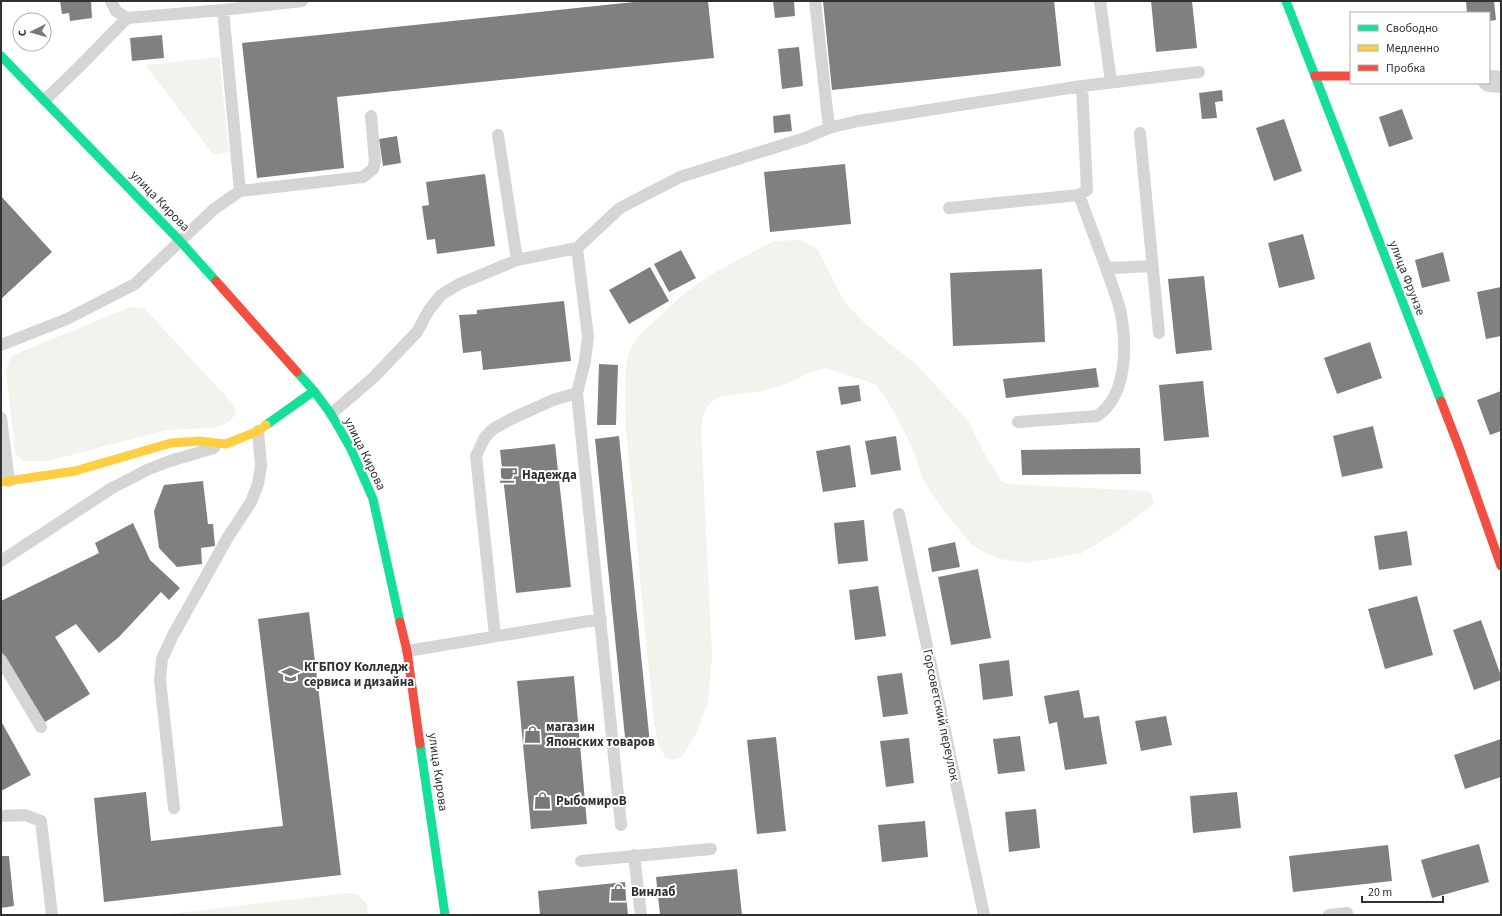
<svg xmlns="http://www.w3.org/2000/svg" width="1502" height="916" viewBox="0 0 1502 916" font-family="'Source Sans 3',sans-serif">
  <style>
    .green { fill: #f1f3ec }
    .building { fill: #808080 }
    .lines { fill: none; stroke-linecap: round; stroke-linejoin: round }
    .lane { stroke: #d5d5d5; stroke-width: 12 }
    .street { stroke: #d5d5d5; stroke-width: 22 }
    .fast { stroke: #16e098; stroke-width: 9 }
    .slow { stroke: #ffcf43; stroke-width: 9 }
    .jam { stroke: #f24e42; stroke-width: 9 }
    .labels { text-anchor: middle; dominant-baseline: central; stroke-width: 4; stroke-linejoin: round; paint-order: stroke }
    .street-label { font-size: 13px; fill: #313131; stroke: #fff }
    .poi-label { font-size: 13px; font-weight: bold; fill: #313131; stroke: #fff; text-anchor: start }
  </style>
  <rect width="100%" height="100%" fill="#fff"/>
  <path class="green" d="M219 57 229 152 214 155 145 65Z
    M801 240 818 250 843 300 866 325 916 364 969 422 983 451 1002 482 1007 484 1148 491 1152 496 1154 504 1122 528 1082 553 1026 563 1001 559 984 552 970 543 945 512 924 482 914 452 902 427 888 402 875 384 826 368 807 374 786 384 761 391 719 397 710 403 704 412 701 427 712 656 708 701 696 734 682 757 675 760 666 758 657 742 654 723 645 631 625 417V373L628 354 637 337 686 292 712 274 774 241Z
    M131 307 144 308 233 404 236 414 231 420 223 425 212 428 167 430 48 461H23L15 454 6 370 11 356Z
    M346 893 357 894 367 904 368 915H160Z"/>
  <path class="building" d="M60 1H91L92 18 70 21 69 13 62 14Z
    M643 1H708L714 58 337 97 344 168 257 178 242 43Z
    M773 1H794L795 16 775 18Z
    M823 1H1054L1061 66 832 90Z
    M1151 1H1192L1197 48 1156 52Z
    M1466 1H1494L1496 20 1489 21V13H1467Z
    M162 35 164 58 132 61 130 38Z
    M799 47 803 86 782 89 778 49Z
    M1222 90 1223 101 1215 102 1217 118 1202 119 1199 93Z
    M1402 109 1413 139 1389 147 1379 117Z
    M790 114 792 131 774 133 773 116Z
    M1284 119 1302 171 1274 181 1256 128Z
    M397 136 401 163 383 166 379 139Z
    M845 164 851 224 770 232 764 172Z
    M485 174 495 246 437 254 435 239 427 240 422 206 429 205 426 182Z
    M1 196 52 252 1 299Z
    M1303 234 1315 279 1279 288 1268 243Z
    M681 250 696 278 669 292 654 264Z
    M1443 252 1450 281 1422 288 1415 260Z
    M650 267 669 301 629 324 609 290Z
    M1042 269 1045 342 953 346 950 273Z
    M1204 276 1212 350 1176 354 1168 279Z
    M1501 287V336L1486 339 1477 292Z
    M564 301 571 361 483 370 481 351 463 353 459 315 477 314V310Z
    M1370 342 1382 378 1337 394 1324 358Z
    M599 364 618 365 616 425H597Z
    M1096 368 1099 387 1006 398 1003 379Z
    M1203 381 1209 437 1164 441 1159 385Z
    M859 385 861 401 841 405 838 387Z
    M1501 391V431L1490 435 1477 400Z
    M1373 426 1383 468 1342 477 1333 436Z
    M619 436 650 744 626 747 595 439Z
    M896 436 901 470 871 475 865 441Z
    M555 444 571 587 516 593 500 450Z
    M850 445 856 487 823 492 816 451Z
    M1140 448 1141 474 1022 475 1021 450Z
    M203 481 208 524H213L215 546 201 548 202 564 177 567 159 548 154 511 164 485Z
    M864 520 868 561 838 564 834 523Z
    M133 523 150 560 180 588 169 600 161 592 119 637 99 653 76 624 55 637 90 694 45 722 1 651V601L99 553 95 543Z
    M1407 531 1412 565 1379 570 1374 536Z
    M955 542 960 567 932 572 928 548Z
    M978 569 991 638 951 645 938 577Z
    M878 586 886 636 855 640 849 590Z
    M1417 596 1433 655 1385 669 1368 609Z
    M309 612 341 875 104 902 94 798 146 792 151 841 283 826 258 619Z
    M1481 620 1501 676V680L1474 690 1453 630Z
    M1009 660 1013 696 983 700 979 664Z
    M902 673 908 714 883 717 877 676Z
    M574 676 587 824 531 829 517 681Z
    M1079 690 1084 718 1099 716 1107 764 1065 770 1057 722 1049 724 1044 696Z
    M1166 716 1172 745 1141 751 1135 721Z
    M1 721 31 775 1 791Z
    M1020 736 1025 771 998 774 993 739Z
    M776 737 786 831 757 834 747 740Z
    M909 738 914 783 886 787 880 741Z
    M1501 739V777L1465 789 1454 755Z
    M1237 792 1241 828 1193 833 1190 796Z
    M1036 809 1040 848 1009 852 1005 812Z
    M925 821 928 857 882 862 878 825Z
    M1479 844 1489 882 1432 898 1421 860Z
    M1388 845 1392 881 1293 892 1289 856Z
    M1 856H9L14 906 1 908Z
    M737 869 742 915H660L656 877Z
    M625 882 628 915H540L538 891Z"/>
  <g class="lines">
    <path class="lane" d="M111 1 116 11 127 18
      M815 1 829 128
      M1100 1 1111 82
      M223 10 240 191 363 177 373 169 375 161 371 116
      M45 100 80 66 127 18 223 10 302 1
      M1140 133 1159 333
      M498 135 517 260
      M1079 195 1105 265 1112 268 1152 266
      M949 208 1079 195 1087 190 1082 86
      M577 248 588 337 585 361 577 393 621 825
      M1 345 67 319 135 284 214 209 240 191
      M331 414 373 378 417 332 429 310 441 295 459 284 517 260 577 248 620 208 680 177 805 138 829 128 858 121 1082 86 1199 72
      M1 418 9 481
      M1018 422 1097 416C1127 396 1127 347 1121 314 1118 298 1110 281 1105 265
      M899 514 984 915
      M1 561 112 488 149 469 170 461 214 448
      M495 636 476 456 485 437 493 429 511 419 553 400 577 393
      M407 651 601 619
      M1 660 41 727
      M174 808 160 680 162 659 172 637 228 537 251 502 258 484 261 466 258 431
      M1 816 25 815 41 821 52 915
      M634 855 641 915
      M581 861 711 849
      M1329 915 1347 913"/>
    <path class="street" d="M1489 81 1501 82"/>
    <path class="fast" d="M1286 1 1441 401
      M1 56 180 241 216 281
      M297 372 314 391 331 414 351 449 373 499 400 622
      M266 425 314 391
      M420 744 445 915"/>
    <path class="slow" d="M1 482 75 471 171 443 199 441 226 444 258 431 266 425"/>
    <path class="jam" d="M1315 76H1351
      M216 281 297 372
      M1441 401 1460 450 1501 566
      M400 622 407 651 420 744"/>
  </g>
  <defs>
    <symbol id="cafe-bare" viewBox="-9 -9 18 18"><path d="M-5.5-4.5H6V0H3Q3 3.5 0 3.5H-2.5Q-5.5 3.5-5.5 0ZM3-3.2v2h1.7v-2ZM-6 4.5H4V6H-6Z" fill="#797979" stroke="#fff" stroke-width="2.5" paint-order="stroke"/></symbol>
    <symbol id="university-bare" viewBox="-9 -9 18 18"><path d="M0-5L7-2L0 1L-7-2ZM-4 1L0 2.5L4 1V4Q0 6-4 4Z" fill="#797979" stroke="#fff" stroke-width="2.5" paint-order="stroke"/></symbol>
    <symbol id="shop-bare" viewBox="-9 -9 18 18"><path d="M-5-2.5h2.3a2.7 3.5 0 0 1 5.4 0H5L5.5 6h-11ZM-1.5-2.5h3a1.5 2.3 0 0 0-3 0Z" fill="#797979" stroke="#fff" stroke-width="2.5" paint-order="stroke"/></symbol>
  </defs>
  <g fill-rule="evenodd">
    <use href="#cafe-bare" x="496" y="462" width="25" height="25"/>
    <use href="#university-bare" x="278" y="662" width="25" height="25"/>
    <use href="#shop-bare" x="520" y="722" width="25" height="25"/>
    <use href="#shop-bare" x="530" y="788" width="25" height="25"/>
    <use href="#shop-bare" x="606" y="880" width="25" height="25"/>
  </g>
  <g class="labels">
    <g class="street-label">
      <text transform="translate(160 201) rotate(46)">улица Кирова</text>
      <text transform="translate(1407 278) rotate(69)">улица Фрунзе</text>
      <text transform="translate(365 454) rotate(64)">улица Кирова</text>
      <text transform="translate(941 715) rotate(78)">Горсоветский переулок</text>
      <text transform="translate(438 772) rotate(82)">улица Кирова</text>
    </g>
    <g class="poi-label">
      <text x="522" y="475">Надежда</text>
      <text x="304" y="667">КГБПОУ Колледж<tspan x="304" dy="15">сервиса и дизайна</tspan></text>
      <text x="546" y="727">магазин<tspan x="546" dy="15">Японских товаров</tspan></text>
      <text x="556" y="801">РыбомироВ</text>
      <text x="631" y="892">Винлаб</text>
    </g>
  </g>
  <rect width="1502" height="916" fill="none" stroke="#313131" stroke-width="4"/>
  <rect x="1350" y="12" width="140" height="72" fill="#ffffff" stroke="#adadad"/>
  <rect x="1358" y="25" width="20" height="6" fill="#16e098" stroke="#adadad"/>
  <text x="1386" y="32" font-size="12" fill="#313131">Свободно</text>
  <rect x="1358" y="45" width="20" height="6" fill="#ffcf43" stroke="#adadad"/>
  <text x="1386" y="52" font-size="12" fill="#313131">Медленно</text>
  <rect x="1358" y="65" width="20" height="6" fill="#f24e42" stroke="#adadad"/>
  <text x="1386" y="72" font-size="12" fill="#313131">Пробка</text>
  <g transform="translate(32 32) rotate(264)"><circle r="19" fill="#ffffff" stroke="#adadad"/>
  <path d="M0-3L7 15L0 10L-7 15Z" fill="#797979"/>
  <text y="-6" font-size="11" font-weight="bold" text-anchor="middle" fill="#313131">С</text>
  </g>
  <path d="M1362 896v6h81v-6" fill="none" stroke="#313131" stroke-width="2"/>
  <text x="1368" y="896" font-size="12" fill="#313131" stroke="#ffffff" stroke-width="3" paint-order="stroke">20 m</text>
</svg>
